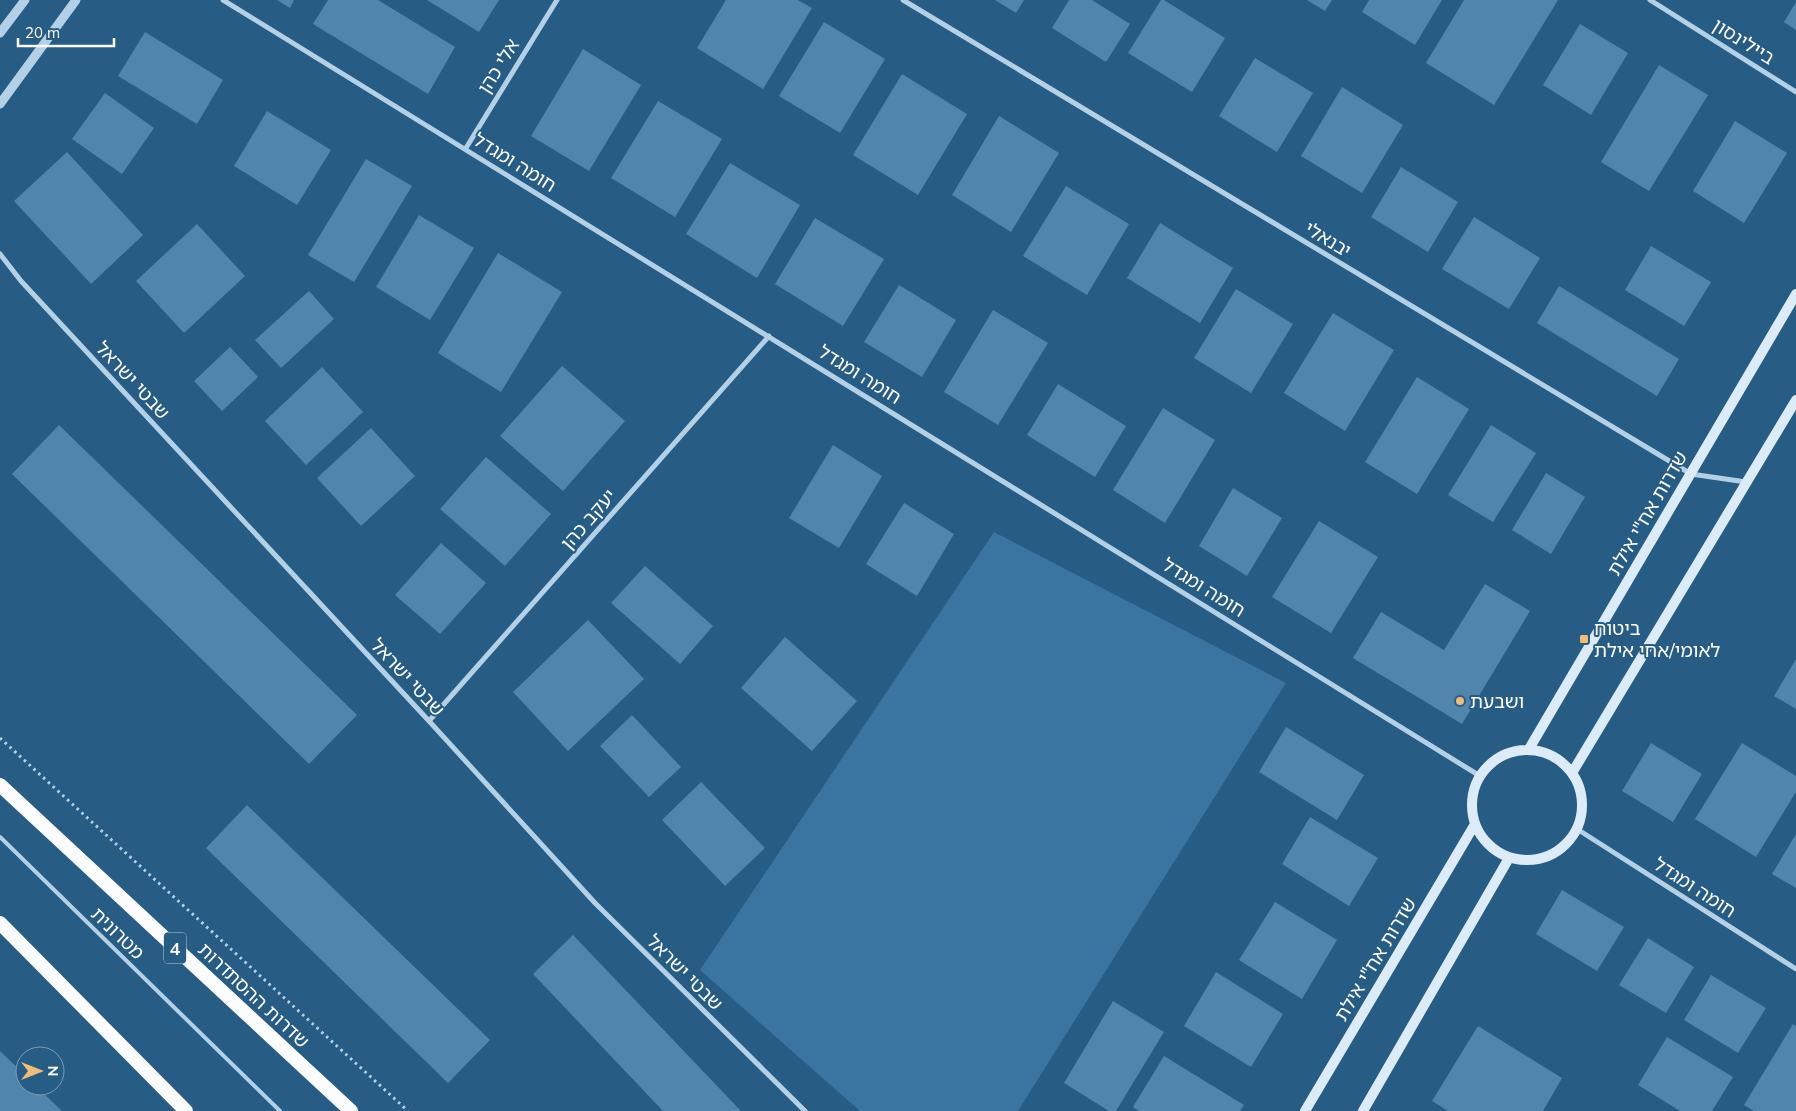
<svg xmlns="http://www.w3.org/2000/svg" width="1796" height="1111" viewBox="0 0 1796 1111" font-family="Mulish,'Noto Sans Hebrew',sans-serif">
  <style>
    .green { fill: #3975a0 }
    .building { fill: #5086ac }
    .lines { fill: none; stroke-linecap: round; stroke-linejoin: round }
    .path { stroke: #b2d1e7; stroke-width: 3; stroke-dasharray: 2.5 4; stroke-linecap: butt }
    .service { stroke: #b2d1e7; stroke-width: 4 }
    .minor { stroke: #b2d1e7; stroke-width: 5 }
    .tertiary { stroke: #b2d1e7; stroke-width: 9 }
    .secondary { stroke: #dbebf7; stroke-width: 10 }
    .trunk { stroke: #fafcfe; stroke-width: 14 }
    .poi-dot { fill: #f0bd78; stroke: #275c85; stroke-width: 2 }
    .labels { text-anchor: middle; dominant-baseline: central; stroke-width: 4; stroke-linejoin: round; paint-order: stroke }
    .shield { fill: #275c85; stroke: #beceda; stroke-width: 1 }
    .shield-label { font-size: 18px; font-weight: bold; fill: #fff }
    .street-label { font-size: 19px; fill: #fff; stroke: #275c85 }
    .poi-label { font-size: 19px; fill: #fff; stroke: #275c85; text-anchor: start }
  </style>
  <rect width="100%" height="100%" fill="#275c85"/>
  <path class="green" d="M994 532 1286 683 1018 1111H860L700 970Z"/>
  <path class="building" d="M277 0H294L290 8Z
    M328 0H378L455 47 428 94 313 24Z
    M427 0H499L479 32Z
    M726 0H798L812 8 763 89 697 48Z
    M995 0H1024L1016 13Z
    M1069 0H1092L1130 24 1106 62 1052 28Z
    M1161 0H1164L1225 38 1192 92 1128 53Z
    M1307 0H1332L1325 11Z
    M1369 0H1442L1415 45 1362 12Z
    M1464 0H1558L1494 105 1426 63Z
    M1796 2V30L1784 22Z
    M824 22 885 59 840 133 779 96Z
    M1580 24 1628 53 1591 115 1543 85Z
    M145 32 223 80 197 124 118 76Z
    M583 49 641 85 589 171 531 136Z
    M1255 58 1313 93 1277 152 1219 116Z
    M1659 65 1708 95 1649 191 1601 162Z
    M902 74 967 114 918 195 853 155Z
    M1342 87 1403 125 1362 193 1301 156Z
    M105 93 154 128 122 174 72 139Z
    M658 101 722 139 675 217 611 178Z
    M267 111 331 150 297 205 234 166Z
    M999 116 1059 153 1011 232 952 195Z
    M1735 121 1787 153 1744 223 1693 191Z
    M67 152 143 235 91 284 14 201Z
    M366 159 412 186 354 282 308 255Z
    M730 163 800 205 757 278 686 234Z
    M1401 167 1458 202 1428 252 1371 217Z
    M1066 186 1129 224 1087 295 1023 256Z
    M419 215 474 248 430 320 376 287Z
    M1474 217 1540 258 1509 309 1442 269Z
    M815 218 884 259 843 326 775 284Z
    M1160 223 1233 268 1200 323 1127 278Z
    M197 224 245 276 184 333 136 281Z
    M1651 246 1711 282 1684 326 1625 290Z
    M498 253 562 292 501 392 438 353Z
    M899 285 956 320 922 377 864 342Z
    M1559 286 1679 359 1657 396 1537 323Z
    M1236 289 1293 324 1251 393 1194 358Z
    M309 291 334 319 281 368 255 340Z
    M993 310 1048 343 998 425 944 392Z
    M1333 313 1394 350 1345 431 1284 393Z
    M230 347 258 377 222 411 194 381Z
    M562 366 625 421 563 491 500 436Z
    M322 367 363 412 306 465 265 421Z
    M1417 377 1469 409 1417 494 1365 462Z
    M1058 384 1126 426 1095 477 1027 435Z
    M1163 408 1215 440 1165 523 1113 490Z
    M59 425 357 715 309 764 12 474Z
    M1491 425 1536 453 1493 522 1448 495Z
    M371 428 415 476 361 526 317 478Z
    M833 445 882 476 839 548 789 518Z
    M486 457 551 514 505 566 440 509Z
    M1546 473 1585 497 1551 554 1512 530Z
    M1233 488 1282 518 1247 576 1199 546Z
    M904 503 954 534 917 596 866 564Z
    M1319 521 1378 557 1331 633 1272 597Z
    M441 543 486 583 440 634 395 595Z
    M645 566 713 626 680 664 611 603Z
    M1485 584 1530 611 1462 724 1353 658 1381 612 1444 650Z
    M588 620 644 679 568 751 513 692Z
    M785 637 857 701 812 751 741 688Z
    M1796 659V709L1774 696Z
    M632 715 681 767 649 797 600 746Z
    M1286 727 1364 775 1337 820 1259 772Z
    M1651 743 1702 774 1673 822 1622 791Z
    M1742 743 1796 776V792L1756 857 1695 819Z
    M701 782 765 848 725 886 662 820Z
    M247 805 490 1040 448 1083 206 848Z
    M1310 817 1378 858 1349 906 1282 864Z
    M1796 834V888L1772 874Z
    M1562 890 1624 927 1597 971 1536 934Z
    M1275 902 1337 940 1302 999 1239 960Z
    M573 935 741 1111H663L533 974Z
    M1648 938 1694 967 1666 1013 1619 985Z
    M1216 972 1283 1014 1251 1067 1184 1026Z
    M1711 975 1766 1008 1738 1053 1684 1020Z
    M1113 1001 1164 1032 1116 1111H1109L1064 1083Z
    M1793 1024 1796 1026V1111H1754L1744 1105Z
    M1478 1026 1562 1078 1543 1111H1448L1432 1101Z
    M1667 1037 1733 1077 1712 1111H1680L1638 1085Z
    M0 1051 25 1075V1086H36L62 1111H0Z
    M1164 1056 1244 1105 1240 1111H1139L1133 1107Z"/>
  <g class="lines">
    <path class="path" d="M0 738 408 1111"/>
    <path class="service" d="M0 837 280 1111"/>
    <path class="minor" d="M223 0 1480 776
      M903 0 1691 474 1746 482
      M1650 0 1796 92
      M466 148 557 0
      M0 254 21 281 429 721 595 903 805 1111
      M429 721 769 336
      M1577 829 1796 969"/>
    <path class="tertiary" d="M0 33 25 0
      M0 104 76 0"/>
    <path class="secondary" d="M1529 749 1796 294
      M1472 805a55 55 0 1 1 110 0a55 55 0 1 1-110 0Z
      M1572 773 1796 400
      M1305 1111 1475 824
      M1363 1111 1509 858"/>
    <path class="trunk" d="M0 785 351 1111
      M0 923 186 1111"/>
  </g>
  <g class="poi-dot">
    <rect x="1579" y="634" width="10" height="10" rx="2.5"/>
    <circle cx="1460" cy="701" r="5"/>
  </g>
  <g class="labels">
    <rect class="shield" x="164" y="932.5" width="22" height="31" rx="4"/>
    <g class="shield-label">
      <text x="175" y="948">4</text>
    </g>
    <g class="street-label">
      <text transform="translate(1744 41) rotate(32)">ביילינסון</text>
      <text transform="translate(498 66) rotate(-58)">אלי כהן</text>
      <text transform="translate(515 162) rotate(32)">חומה ומגדל</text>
      <text transform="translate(1328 239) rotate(31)">יבנאלי</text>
      <text transform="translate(860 374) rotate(32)">חומה ומגדל</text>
      <text transform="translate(133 380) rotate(47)">שבטי ישראל</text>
      <text transform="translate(1647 513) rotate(-60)">שדרות אח"י אילת</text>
      <text transform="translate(588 519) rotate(-49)">יעקב כהן</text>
      <text transform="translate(1204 587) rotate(32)">חומה ומגדל</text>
      <text transform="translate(408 677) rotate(47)">שבטי ישראל</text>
      <text transform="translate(1695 887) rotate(33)">חומה ומגדל</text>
      <text transform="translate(118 933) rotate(44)">מטרונית</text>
      <text transform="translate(1375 959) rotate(-59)">שדרות אח"י אילת</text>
      <text transform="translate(685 972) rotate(45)">שבטי ישראל</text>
      <text transform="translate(254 995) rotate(43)">שדרות ההסתדרות</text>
    </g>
    <g class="poi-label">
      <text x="1594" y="628">ביטוח<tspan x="1594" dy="22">לאומי/אחי אילת</tspan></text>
      <text x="1470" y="701">ושבעת</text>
    </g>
  </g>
  <g transform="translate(40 1071) rotate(90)"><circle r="24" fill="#275c85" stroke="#7d9db6"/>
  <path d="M0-4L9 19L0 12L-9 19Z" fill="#f0bd78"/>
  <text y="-8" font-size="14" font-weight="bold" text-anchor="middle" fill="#ffffff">N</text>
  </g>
  <path d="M18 38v8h96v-8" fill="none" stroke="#ffffff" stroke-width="2.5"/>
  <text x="25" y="38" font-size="15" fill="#ffffff" stroke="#275c85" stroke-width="4" paint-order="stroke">20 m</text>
</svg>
